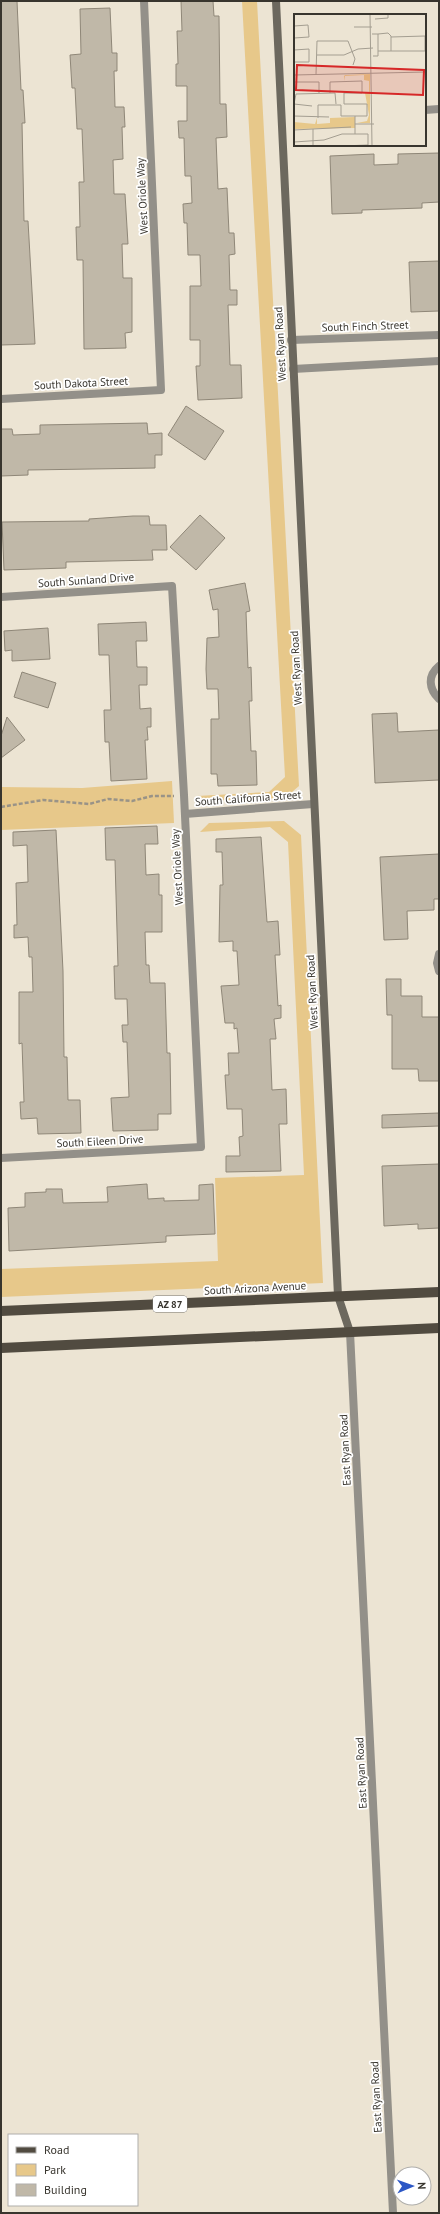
<svg xmlns="http://www.w3.org/2000/svg" width="440" height="2214" viewBox="0 0 440 2214" font-family="'PT Sans',sans-serif">
  <style>
    .green { fill: #e7c88a }
    .building { fill: #c0b8a8; stroke: #8f8778 }
    .lines { fill: none; stroke-linecap: round; stroke-linejoin: round }
    .path { stroke: #999387; stroke-width: 2.5; stroke-dasharray: 4 2; stroke-linecap: butt }
    .street { stroke: #939089; stroke-width: 8 }
    .secondary { stroke: #6c685e; stroke-width: 8 }
    .primary { stroke: #514b40; stroke-width: 10 }
    .labels { text-anchor: middle; dominant-baseline: central; stroke-width: 3.5; stroke-linejoin: round; paint-order: stroke }
    .shield { fill: #fff; stroke: #74726d; stroke-width: 1 }
    .shield-label { font-size: 10px; font-weight: bold; fill: #38352e }
    .street-label { font-size: 11px; fill: #38352e; stroke: #fff }
    .inset-road { fill: none; stroke: #a49e91; stroke-width: 1 }
    .view { fill: #d62828; fill-opacity: 0.15; stroke: #d62828; stroke-width: 2 }
    .inset-edge { fill: none; stroke: #38352e; stroke-width: 2 }
  </style>
  <rect width="100%" height="100%" fill="#ece4d3"/>
  <path class="green" d="M242 1H257L299 786 285 798 202 801 197 796 269 792 285 777Z
    M172 781 174 823 1 830V787L82 788Z
    M284 821 301 835 323 1283 1 1297V1269L218 1261 215 1178 304 1175 288 842 270 827 200 832 209 823Z"/>
  <path class="building" d="M1 1H17L21 90H23L25 123H22L24 221H28L35 344 1 345Z
    M181 1H213L214 16H219L220 104H226L227 137 216 138 218 189 227 188 229 233H234L235 254 229 255 230 290H237V305H228L230 365H241L242 398 198 400 196 366H200V340H190V286H201L200 255H188L187 223H184L183 204 192 203 191 176H185L184 138H179L178 121H187V86H176V64H178L177 31H182Z
    M110 8 112 53H117V71H114L115 107H124L125 127H122L123 159 113 160 114 194H125L128 244H122L123 278H132V332L125 333 126 348 84 349 83 260H77L76 227H80L79 182H84L82 129H77L75 88H72L70 55 81 54 80 9Z
    M439 153V202L422 203V208L362 210V213L332 214 330 156 374 154V165L398 164V154Z
    M439 261V311L411 312 409 262Z
    M186 406 224 431 205 460 168 435Z
    M147 423 148 434 162 433V455H155V468L28 470V475L1 476V429H12L13 435 40 434V425Z
    M200 515 225 538 196 570 170 547Z
    M133 516H149L150 525H166L167 550H152L153 560 66 562V568L4 570 2 522 89 521V519Z
    M245 583 250 611 246 612 248 668 251 667 252 701H249L251 751H256L257 785 218 786 217 774H211V719H219L218 689H207L206 669 207 638 219 637 218 609 213 610 209 590Z
    M146 622 147 641H136L137 667H147V685H139L140 709 151 708V727H147L148 740H145L147 779 111 781 109 742H105L104 710H111L109 655H99L98 624Z
    M48 628 50 659 12 661V650L5 651 4 631Z
    M22 672 56 683 48 708 14 697Z
    M397 713 398 732 439 730V780L375 783 372 714Z
    M7 717 25 740 1 758V736Z
    M157 826 158 844H145L146 875 159 874V895H162V932H145L146 965H149L150 983H165L167 1053H170L171 1114H158V1130L113 1131 111 1098 129 1097 127 1042H123L122 1025H128L127 999H115L114 966H118L115 860H106L105 828Z
    M56 830 63 971 64 1057H67L68 1100H80L81 1133 38 1134 37 1118 21 1119 20 1102H24L22 1043 19 1044V992H33L32 957H29L28 937 14 938V925H17L16 883 28 882 27 845 13 846V832Z
    M261 837 267 922 278 921 280 955H275L278 1006 281 1005V1018L274 1019 276 1039H270L272 1090 286 1089 287 1124H279L281 1171 226 1172V1156H240L239 1137 243 1136 242 1109H227L225 1075H229L228 1053H239L237 1028 234 1029V1023H225L221 986 239 985 237 951H233V941L219 942 220 885H223L222 852H216V839Z
    M439 854V899H434V910L407 911 408 939 384 940 380 857Z
    M386 979H401V996H422V1017H439V1081H419L418 1069H392V1015H387Z
    M439 1113V1126L382 1128V1115Z
    M439 1164V1228L418 1229V1224L384 1226 382 1166Z
    M147 1184 148 1199 164 1198V1201L199 1200V1185L213 1184 215 1234 166 1236V1242L9 1251 8 1208 25 1207V1193L46 1192V1189H62L63 1203 108 1202 107 1187Z"/>
  <g class="lines">
    <path class="path" d="M1 807 43 800 89 804 108 799 132 801 152 796H174"/>
    <path class="street" d="M425 110 439 109
      M291 340 439 335
      M293 369 439 361
      M1 399 161 390 144 1
      M1 597 172 586 184 795 201 1147 1 1158
      M439 666C427 676 429 689 439 699
      M185 814 313 804
      M439 954 437 963 439 971
      M350 1332 393 2213"/>
    <path class="secondary" d="M276 1 338 1296 350 1332"/>
    <path class="primary" d="M1 1311 439 1292
      M1 1348 439 1328"/>
  </g>
  <g class="labels">
    <rect class="shield" x="153" y="1296" width="34" height="16" rx="3"/>
    <g class="shield-label">
      <text x="170" y="1304">AZ 87</text>
    </g>
    <g class="street-label">
      <text transform="translate(142 196) rotate(-93)">West Oriole Way</text>
      <text transform="translate(365 326) rotate(-2)">South Finch Street</text>
      <text transform="translate(280 344) rotate(-93)">West Ryan Road</text>
      <text transform="translate(81 383) rotate(-3)">South Dakota Street</text>
      <text transform="translate(86 580) rotate(-4)">South Sunland Drive</text>
      <text transform="translate(296 668) rotate(-93)">West Ryan Road</text>
      <text transform="translate(248 798) rotate(-4)">South California Street</text>
      <text transform="translate(177 867) rotate(-93)">West Oriole Way</text>
      <text transform="translate(312 992) rotate(-93)">West Ryan Road</text>
      <text transform="translate(100 1141) rotate(-3)">South Eileen Drive</text>
      <text transform="translate(255 1288) rotate(-3)">South Arizona Avenue</text>
      <text transform="translate(345 1450) rotate(-93)">East Ryan Road</text>
      <text transform="translate(361 1773) rotate(-93)">East Ryan Road</text>
      <text transform="translate(376 2097) rotate(-93)">East Ryan Road</text>
    </g>
  </g>
  <g transform="translate(294 14)">
    <rect width="132" height="132" fill="#ece4d3"/>
    <path d="M76 60V109H63L73 107 75 101 71 79H75V67L70 66V61L51 62 50 67V62L51 61ZM61 103V114L0 115V108L21 110 23 104V110L36 109V104Z" fill="#e7c88a"/>
    <path class="inset-road" d="M76 0 78 132M81 5 94 4V0M0 12 14 11 15 23 0 24M60 13H78M78 20H84V42H79M84 20 94 19 97 22V37M0 36 15 35V48H0M84 37H131V22L97 23M23 41H50L64 35 79 34M22 60 23 27H54L61 45 59 51M0 61 132 58M0 68H25V79M18 92 0 90 2 80 41 79 42 90M0 102 35 103M61 102V120M24 104V91H47V102H73V90H50V79H68V67L36 68V79M61 110H80M19 115V132M0 116 57 113M0 128 30 126 48 120H74V131L48 132"/>
    <path class="view" d="M3 51 130 56 129 81 2 76Z"/>
    <rect width="132" height="132" class="inset-edge"/>
  </g>
  <rect width="440" height="2214" fill="none" stroke="#38352e" stroke-width="4"/>
  <rect x="8" y="2134" width="130" height="72" fill="#ffffff" stroke="#afaeab"/>
  <rect x="16" y="2147" width="20" height="6" fill="#514b40" stroke="#afaeab"/>
  <text x="44" y="2154" font-size="12" fill="#38352e">Road</text>
  <rect x="16" y="2164" width="20" height="12" fill="#e7c88a" stroke="#afaeab"/>
  <text x="44" y="2174" font-size="12" fill="#38352e">Park</text>
  <rect x="16" y="2184" width="20" height="12" fill="#c0b8a8" stroke="#afaeab"/>
  <text x="44" y="2194" font-size="12" fill="#38352e">Building</text>
  <g transform="translate(412 2186) rotate(88)"><circle r="19" fill="#ffffff" stroke="#afaeab"/>
  <path d="M0-3L7 15L0 10L-7 15Z" fill="#2c57c6"/>
  <text y="-6" font-size="11" font-weight="bold" text-anchor="middle" fill="#38352e">N</text>
  </g>
</svg>
